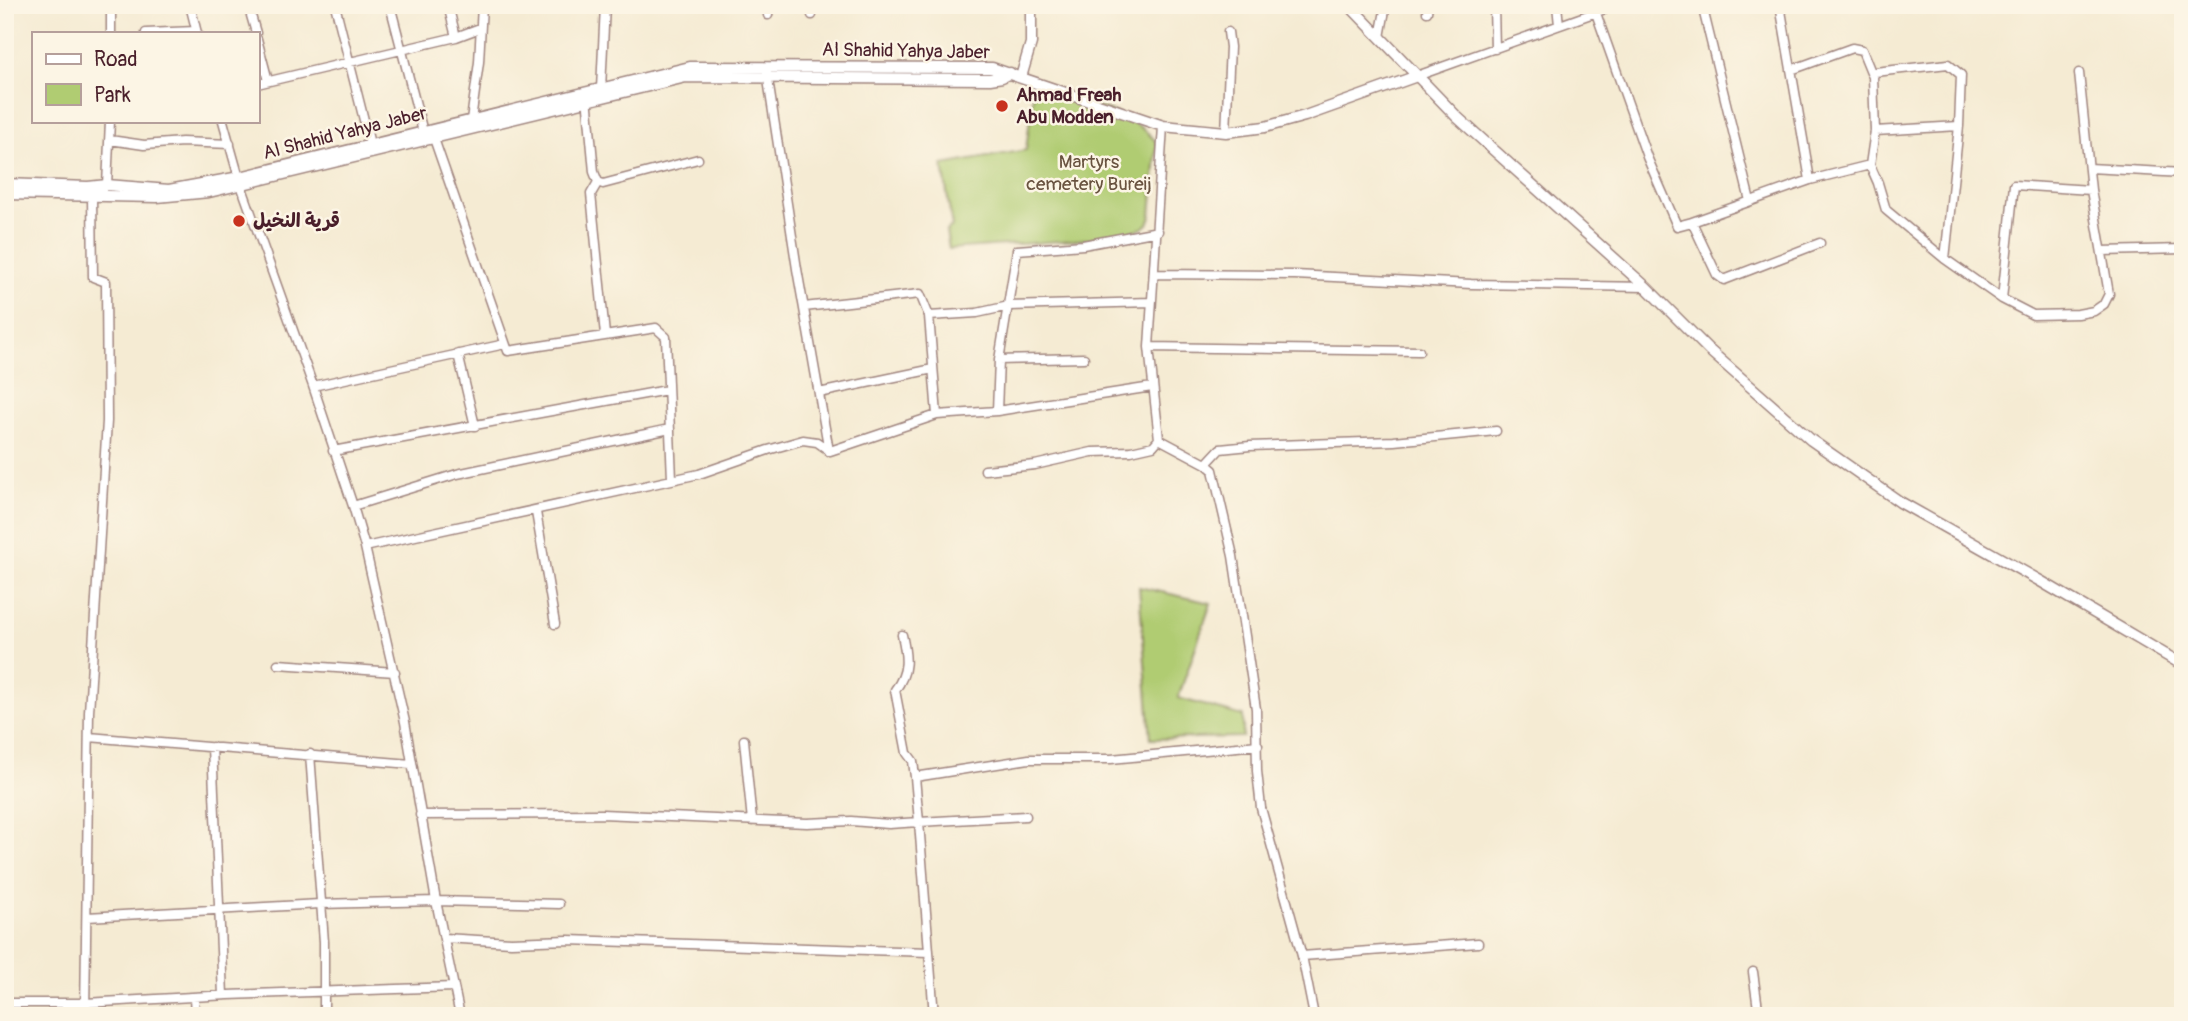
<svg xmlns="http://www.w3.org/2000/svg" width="2188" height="1021" viewBox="0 0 2188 1021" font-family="Pangolin,'Playpen Sans Arabic',sans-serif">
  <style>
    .green { fill: #b0cc72; stroke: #7d764e; stroke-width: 2 }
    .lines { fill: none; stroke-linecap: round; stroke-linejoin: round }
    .minor-casing { stroke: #a0857f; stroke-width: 11 }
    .tertiary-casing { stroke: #a0857f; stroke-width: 13 }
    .minor { stroke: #fff; stroke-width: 8 }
    .tertiary { stroke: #fff; stroke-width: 10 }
    .poi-dot { fill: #c8321e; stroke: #fcf5e5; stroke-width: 2.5 }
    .labels { text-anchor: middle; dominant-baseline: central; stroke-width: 5; stroke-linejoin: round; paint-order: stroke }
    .street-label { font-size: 19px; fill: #4a1f2b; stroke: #fcf5e5 }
    .poi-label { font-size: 19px; font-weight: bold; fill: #4a1f2b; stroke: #fcf5e5; text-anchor: start }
    .park-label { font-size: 19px; fill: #695340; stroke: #fcf5e5 }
  </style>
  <rect width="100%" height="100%" fill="#fcf5e5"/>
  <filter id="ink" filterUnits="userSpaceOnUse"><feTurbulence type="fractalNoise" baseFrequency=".0143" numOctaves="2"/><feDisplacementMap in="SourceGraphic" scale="14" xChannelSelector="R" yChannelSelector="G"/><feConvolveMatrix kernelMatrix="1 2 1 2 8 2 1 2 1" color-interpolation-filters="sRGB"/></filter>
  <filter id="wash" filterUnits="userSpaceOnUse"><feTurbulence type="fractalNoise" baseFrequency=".00686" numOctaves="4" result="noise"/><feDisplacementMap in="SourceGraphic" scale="28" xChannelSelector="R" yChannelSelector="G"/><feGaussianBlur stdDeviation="1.57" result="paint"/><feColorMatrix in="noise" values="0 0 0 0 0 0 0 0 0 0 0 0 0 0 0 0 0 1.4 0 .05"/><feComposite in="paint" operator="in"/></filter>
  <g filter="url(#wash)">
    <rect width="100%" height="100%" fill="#f5ebd3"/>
    <path class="green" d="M1034 87C1072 99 1132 110 1157 143L1151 216 1148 224 1143 228 1124 234 1089 239 949 249 946 231 952 227 943 165 1026 150Z
      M1139 587 1211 603 1178 698 1243 716V737L1151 739Z"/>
  </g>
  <g filter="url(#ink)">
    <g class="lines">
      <defs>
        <path id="minor" d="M190 5 197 33
          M248 5 256 33
          M335 5 370 144
          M390 5 423 132
          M448 5 456 37
          M1494 5 1495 49
          M1557 5 1559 25
          M1702 5 1750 201
          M1780 5 1810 180
          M1427 12 1428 5
          M1596 13 1647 157 1677 226 1692 222 1717 275 1724 280 1820 243
          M768 15 769 5
          M812 15V5
          M111 33V5
          M146 33 196 31
          M1380 37 1386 5
          M257 39 268 81
          M1791 70 1852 48 1862 50 1873 77
          M767 73 797 269 829 451
          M1417 76 1616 5
          M257 84 456 37 480 28
          M601 89 605 5
          M587 96 594 172 598 182 603 184 698 159
          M471 120 479 62 482 5
          M223 121 241 185 313 386 353 506 365 547 405 722 436 901 460 1016
          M1163 126 1149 347 1159 439 1206 464 1213 470 1233 556 1256 709 1257 771 1261 808 1302 956 1314 1016
          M1875 131 1959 126
          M1226 132 1230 47 1228 32
          M432 133 508 351 656 328 666 337 672 479
          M110 140 144 145 182 142 230 144
          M1870 165 1875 131 1873 77 1875 72 1948 64 1961 75 1959 126 1945 259
          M2089 168 2183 173
          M598 182 591 194 605 335
          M1692 222 1810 180 1870 165 1878 183 1886 210 1945 259 2002 299 2033 315 2078 314 2094 311 2104 304 2109 294 2091 190 2079 73
          M2102 251 2183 249
          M1154 274 1295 275 1471 284 1646 287
          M2002 299 2014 185 2091 190
          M804 307 920 294 929 316 937 415
          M929 316 977 313 1009 306 1151 302
          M1149 347 1419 351
          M458 354 475 426
          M999 360 1084 358
          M313 386 505 344
          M819 393 933 369
          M997 411 999 360 1017 250 1083 245 1158 231
          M333 451 667 390
          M1206 464 1220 449 1250 446 1394 441 1496 431
          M985 470 1035 465 1092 452 1131 451 1153 446 1159 439
          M353 506 457 474 670 429
          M536 512 555 624
          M365 547 699 474 768 450 803 440 817 442 830 451 937 415 997 411 1152 387
          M902 635C907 657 909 672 895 690L907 753 913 761 915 777
          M278 664 395 672
          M89 737 411 764
          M744 740 752 821
          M212 747 223 995
          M310 754 324 942V1016
          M420 815 602 814 807 823 851 821 889 824 919 822 915 777 1029 759H1111L1258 745
          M87 917 320 904 436 901 559 904
          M444 938 511 942 568 940 929 952
          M1302 956 1478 943
          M1753 972 1759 1016
          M194 997 195 1016
          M5 1003H85L228 995 454 987
          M85 1016 89 712 107 421 106 282 93 277 92 196 107 185 110 121
          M934 1016 919 822 1026 816"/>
        <path id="tertiary" d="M1349 5 1457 117 1646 287 1709 350 1811 440 1900 502 2042 582 2183 665
          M1021 77 1031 43V5
          M5 184 88 187 107 185 169 190 240 177 690 67 992 68 1163 126 1226 132 1265 127 1305 116 1417 76
          M5 194 157 197 209 192 686 77 990 79 1002 77 1010 73"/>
      </defs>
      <use href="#minor" class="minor-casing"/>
      <use href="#tertiary" class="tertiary-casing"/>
      <use href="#minor" class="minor"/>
      <use href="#tertiary" class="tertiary"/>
    </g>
  </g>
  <g class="poi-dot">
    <circle cx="1002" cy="106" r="7"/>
    <circle cx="239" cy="221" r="7"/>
  </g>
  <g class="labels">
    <g class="street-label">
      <text transform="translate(906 51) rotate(1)">Al Shahid Yahya Jaber</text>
      <text transform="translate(345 133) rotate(-14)">Al Shahid Yahya Jaber</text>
    </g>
    <g class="poi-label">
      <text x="1016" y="95">Ahmad Freah<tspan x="1016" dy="22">Abu Modden</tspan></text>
      <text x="253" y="221">قرية النخيل</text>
    </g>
    <g class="park-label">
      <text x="1089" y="162">Martyrs<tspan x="1089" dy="22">cemetery Bureij</tspan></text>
    </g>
  </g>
  <rect width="2188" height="1021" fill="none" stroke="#fcf5e5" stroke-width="28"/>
  <rect x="32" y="32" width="228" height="91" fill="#fcf5e5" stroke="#b59f9b" stroke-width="2"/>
  <rect x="46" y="54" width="35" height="10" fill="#ffffff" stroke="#b59f9b" stroke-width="2"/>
  <text x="94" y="66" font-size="21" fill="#4a1f2b">Road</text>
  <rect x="46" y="84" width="35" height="21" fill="#b0cc72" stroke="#b59f9b" stroke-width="2"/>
  <text x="94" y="102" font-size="21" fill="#4a1f2b">Park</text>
</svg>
